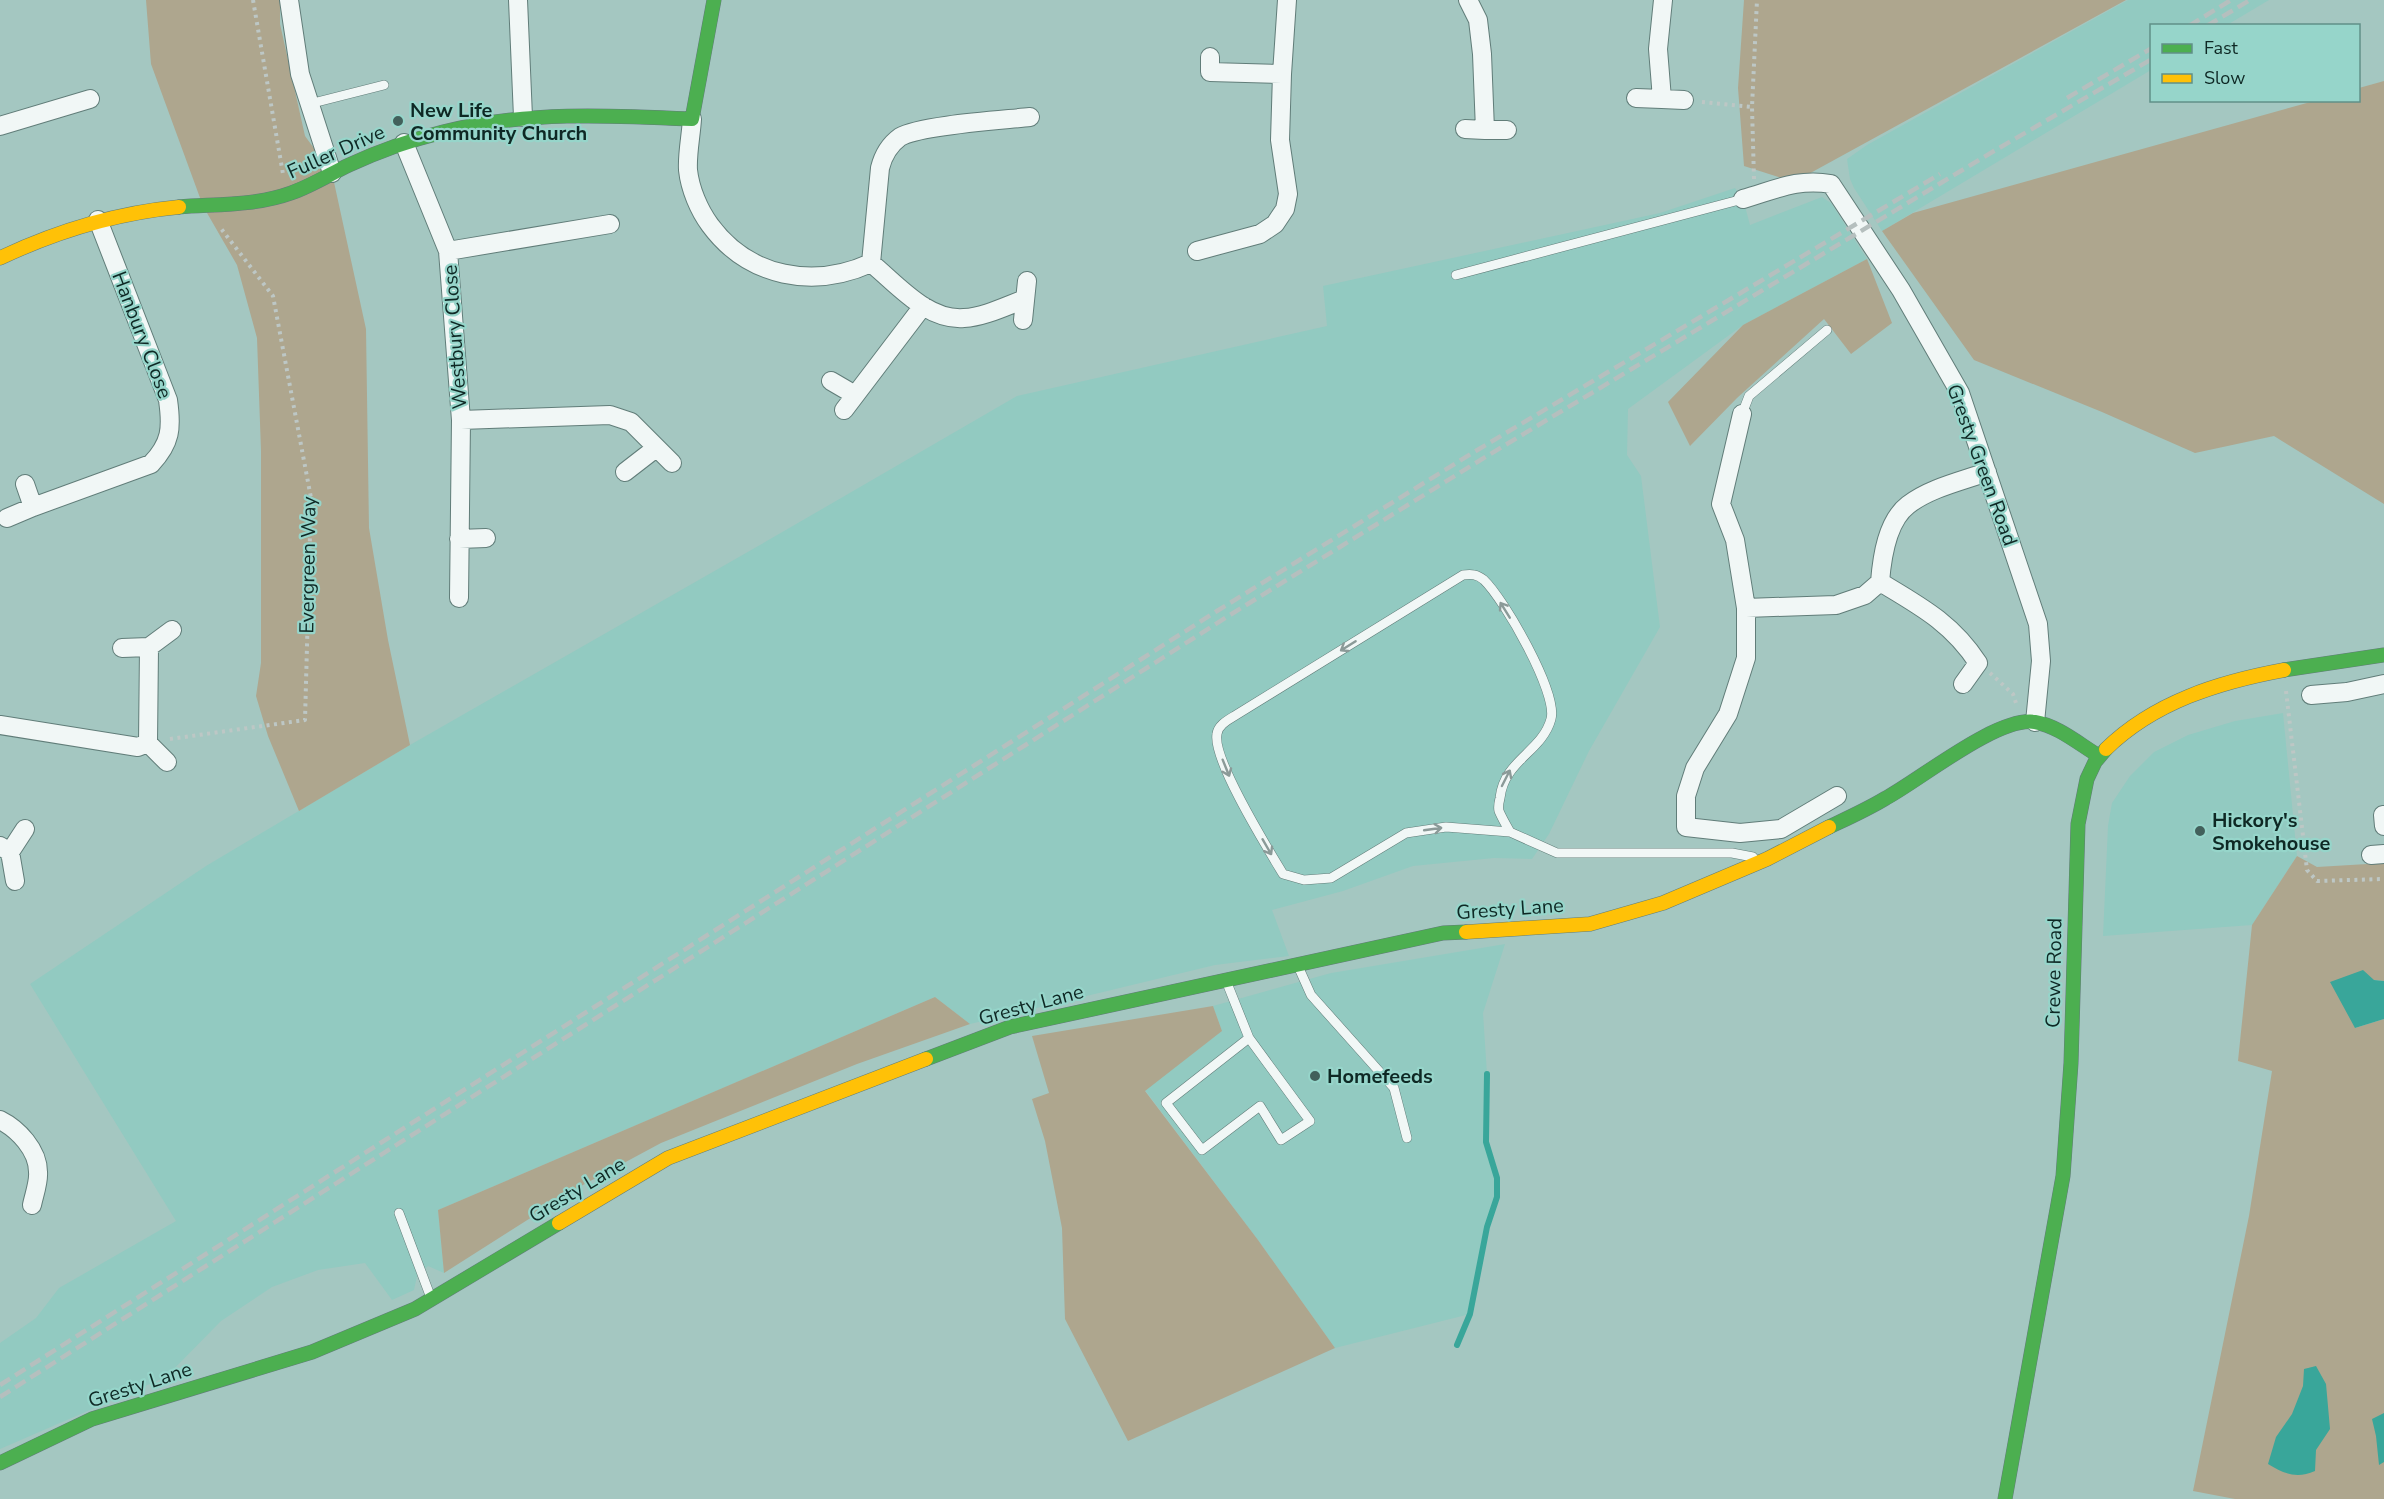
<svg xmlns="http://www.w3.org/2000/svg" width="2384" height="1499" viewBox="0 0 2384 1499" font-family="'Nunito Sans',sans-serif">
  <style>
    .built { fill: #92cac1 }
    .green { fill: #aea68e }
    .water { fill: #39a69a }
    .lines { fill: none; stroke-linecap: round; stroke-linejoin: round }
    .stream { stroke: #39a69a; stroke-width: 6 }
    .lane-casing { stroke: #617d79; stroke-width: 10 }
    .street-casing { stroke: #617d79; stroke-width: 20 }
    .fast-casing { stroke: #617d79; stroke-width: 15 }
    .slow-casing { stroke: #617d79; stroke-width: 15 }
    .path { stroke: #bdc7c5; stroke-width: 4; stroke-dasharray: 3 4.5; stroke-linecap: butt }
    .lane { stroke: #f1f7f6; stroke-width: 9 }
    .street { stroke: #f1f7f6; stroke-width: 18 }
    .fast { stroke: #4caf50; stroke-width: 14 }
    .slow { stroke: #ffc107; stroke-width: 14 }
    .rail { stroke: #b5bfbe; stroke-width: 4.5; stroke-dasharray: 12 6; stroke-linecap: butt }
    .oneway { stroke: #8b9a98 }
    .poi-dot { fill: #42605b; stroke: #96d5ca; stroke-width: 2 }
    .labels { text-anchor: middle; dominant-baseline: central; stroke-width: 4.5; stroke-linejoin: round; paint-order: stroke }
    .poi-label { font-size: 20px; font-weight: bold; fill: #0e2824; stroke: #96d5ca; text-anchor: start }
    .street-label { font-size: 20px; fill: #0e2824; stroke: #96d5ca }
  </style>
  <rect width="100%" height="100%" fill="#a4c7c1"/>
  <path class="built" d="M2128 0H2269L2227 25 2152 26 2151 70 1882 231 1854 188 1850 179 1847 159 1867 145Z
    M1735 188 1743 199 1750 225 1822 197 1831 203 1867 259 1743 325 1628 409 1627 455 1641 476 1660 627 1589 751 1549 834 1532 859 1494 858 1413 866 1343 891 1272 910 1289 956 1215 965 970 1024 935 997 438 1210 444 1273 428 1266 417 1276 414 1290 392 1300 365 1263 318 1270 272 1287 221 1321 166 1377 0 1449V1343L36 1318 59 1288 176 1221 30 984 206 866 410 745 760 545 1017 396 1327 326 1323 286 1660 213Z
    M2283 713 2297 856 2252 925 2103 936 2108 826 2112 803 2130 776 2154 752 2188 735 2235 721Z
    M1505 944 1483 1013 1487 1074 1486 1142 1497 1178V1197L1487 1227 1470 1314 1335 1348 1258 1240 1145 1090 1222 1031 1213 1006 1331 973Z"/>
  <path class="green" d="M146 0H280V24L305 136 332 173 366 329 369 528 388 640 410 745 299 811 268 736 256 696 261 663V451L257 338 237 265 203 206 151 64Z
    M1744 0H2126L1794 182 1744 166 1738 88Z
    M2384 81V504L2274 436 2195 453 2102 412 1974 360 1882 231 1913 213 2314 101 2358 100 2359 88Z
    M1867 259 1892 323 1851 354 1824 319 1737 398 1690 446 1668 402 1743 325Z
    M2297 856 2317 867 2384 863V981L2374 980 2355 1028 2384 1019V1499H2235L2193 1491 2249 1216 2272 1071 2238 1061 2252 925Z
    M935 997 970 1024 857 1064 661 1143 581 1186 444 1273 438 1210Z
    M1213 1006 1222 1031 1145 1091 1258 1240 1335 1348 1128 1441 1065 1319 1062 1228 1045 1141 1032 1099 1049 1093 1032 1036Z"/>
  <path class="water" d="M2363 970 2374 980 2384 981V1019L2355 1028 2330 982Z
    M2316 1366 2326 1384 2330 1429 2316 1450 2315 1471C2297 1479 2284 1474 2268 1464L2276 1437 2292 1414 2303 1386 2304 1369Z
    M2384 1413V1462L2379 1465 2376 1436 2372 1419Z"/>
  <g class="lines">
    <path class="stream" d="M1457 1345 1470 1314 1487 1227 1497 1197V1178L1486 1142 1487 1074"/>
    <defs>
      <path id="lane" d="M309 104 384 85
        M1456 275 1743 199
        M1742 414 1749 396 1827 330
        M1510 832C1506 825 1502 818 1499 811 1498 807 1499 802 1500 798 1504 760 1542 752 1551 719 1558 693 1504 599 1484 580 1477 574 1471 574 1463 575L1236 715C1228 720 1218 725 1217 734 1212 759 1268 849 1283 874L1304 880 1331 878 1406 833 1446 827 1510 832 1557 853H1732L1753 857
        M1298 966 1311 995 1394 1088 1407 1138
        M1227 983 1249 1038 1310 1121 1281 1140 1260 1106 1202 1150 1166 1103 1249 1038
        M399 1213 431 1298"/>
      <path id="street" d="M289 0 300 74 332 173
        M518 0 523 117
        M1468 0 1478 20 1482 54 1485 130H1507
        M1210 57V72L1282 74
        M1636 98 1662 99 1658 49 1663 0
        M1662 99 1684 100
        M692 119C691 136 687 154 688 170 690 189 699 210 710 225 749 278 814 289 871 263 897 284 927 321 964 318 984 317 1006 306 1025 299
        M0 126 90 99
        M1465 129 1485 130
        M404 143 448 251 461 420 459 598
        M1743 199C1775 190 1797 178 1831 184L1901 290 1960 393 2038 624 2041 661 2035 722
        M448 251 610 224
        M1197 251 1260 234 1275 224 1285 209 1288 194 1280 140 1282 74 1287 0
        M871 263 880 168C883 156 889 145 900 137 920 125 1003 120 1030 117
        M1023 320 1027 281
        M831 381 855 395
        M844 410 923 306
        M1742 414 1721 504 1735 540 1746 608 1836 605 1865 595 1880 582C1882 557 1887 521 1908 505 1930 488 1962 481 1987 472
        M461 420 610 415 631 422 672 463
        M625 472 656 448
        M25 484 33 507
        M7 518 33 507 151 464C171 443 172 428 168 400L98 220
        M459 539 486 538
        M1880 582C1920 606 1952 623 1978 663L1963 684
        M1746 608V658L1728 714 1695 768 1686 796V827L1740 833 1781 829 1837 796
        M122 648 149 647
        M2311 695 2347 692 2384 684
        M0 725 138 747 148 743 167 762
        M148 743 149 647 172 630
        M2383 815 2384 826
        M0 846 10 852 15 881
        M10 852 25 829
        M2371 855 2384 854
        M0 1120C18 1129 38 1150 38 1172 39 1182 34 1195 32 1205"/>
      <path id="fast" d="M179 207C216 204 255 206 291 193 311 186 330 174 349 165 379 151 411 140 443 132 525 111 609 115 692 119L714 0
        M2284 670 2384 655
        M1829 827C1848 818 1868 809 1886 798 1921 779 1998 716 2035 722 2058 726 2079 744 2099 756
        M926 1059 1010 1027 1443 933 1466 932
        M0 1463 92 1419 312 1352 415 1309 559 1223
        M2005 1499 2063 1176 2071 1063 2078 824 2087 779 2095 762 2106 749"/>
      <path id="slow" d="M0 258C57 231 116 213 179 207
        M2106 749C2154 702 2219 682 2284 670
        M1466 932 1590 924 1663 903 1767 859 1829 827
        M559 1223 668 1158 926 1059"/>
    </defs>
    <use href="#lane" class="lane-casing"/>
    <use href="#street" class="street-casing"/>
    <use href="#fast" class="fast-casing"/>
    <use href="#slow" class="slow-casing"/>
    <path class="path" d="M253 0 283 174
      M1702 102 1752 107
      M1754 179 1752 107 1757 0
      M1990 673 2013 694 2016 703
      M2286 691 2307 870 2317 881 2384 879
      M170 739 305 720 311 498 273 296 219 226"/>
    <use href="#lane" class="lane"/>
    <use href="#street" class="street"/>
    <use href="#fast" class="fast"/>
    <use href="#slow" class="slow"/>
    <path class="rail" d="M2189 26 2231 0
      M2207 26 2250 0
      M2067 98 2152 48
      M0 1385 1217 611 1474 452 1940 174
      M0 1397 1230 615 1487 456 1994 151 2152 59"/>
  </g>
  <defs><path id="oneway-shaft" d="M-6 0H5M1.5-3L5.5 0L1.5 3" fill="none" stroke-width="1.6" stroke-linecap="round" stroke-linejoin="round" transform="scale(1.5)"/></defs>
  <g class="oneway">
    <use href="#oneway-shaft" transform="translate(1505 610) rotate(-122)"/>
    <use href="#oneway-shaft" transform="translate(1348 646) rotate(148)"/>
    <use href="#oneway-shaft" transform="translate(1226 768) rotate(68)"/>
    <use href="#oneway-shaft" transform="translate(1506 778) rotate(-63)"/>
    <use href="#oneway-shaft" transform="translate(1433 829) rotate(-8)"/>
    <use href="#oneway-shaft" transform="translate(1267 847) rotate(60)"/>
  </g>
  <g class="poi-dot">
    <circle cx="398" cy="121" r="6"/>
    <circle cx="2200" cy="831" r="6"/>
    <circle cx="1315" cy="1076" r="6"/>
  </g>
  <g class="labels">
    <g class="poi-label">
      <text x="410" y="110">New Life<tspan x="410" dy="23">Community Church</tspan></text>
      <text x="2212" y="820">Hickory's<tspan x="2212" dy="23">Smokehouse</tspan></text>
      <text x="1327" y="1076">Homefeeds</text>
    </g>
    <g class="street-label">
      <text transform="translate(336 152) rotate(-24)">Fuller Drive</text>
      <text transform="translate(142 335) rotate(69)">Hanbury Close</text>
      <text transform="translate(455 337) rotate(-94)">Westbury Close</text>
      <text transform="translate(1982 465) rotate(70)">Gresty Green Road</text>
      <text transform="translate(308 565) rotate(-89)">Evergreen Way</text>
      <text transform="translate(1510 909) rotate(-4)">Gresty Lane</text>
      <text transform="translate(2054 973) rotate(-89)">Crewe Road</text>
      <text transform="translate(1031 1005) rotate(-15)">Gresty Lane</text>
      <text transform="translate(577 1190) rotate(-31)">Gresty Lane</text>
      <text transform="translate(140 1385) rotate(-18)">Gresty Lane</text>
    </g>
  </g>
  <rect x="2150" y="24" width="210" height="78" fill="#96d5ca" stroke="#609088" stroke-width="1.5"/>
  <rect x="2162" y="44" width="30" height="9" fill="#4caf50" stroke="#609088" stroke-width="1.5"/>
  <text x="2204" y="54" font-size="18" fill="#0e2824">Fast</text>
  <rect x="2162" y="74" width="30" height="9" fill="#ffc107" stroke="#609088" stroke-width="1.5"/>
  <text x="2204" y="84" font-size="18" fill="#0e2824">Slow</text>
</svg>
